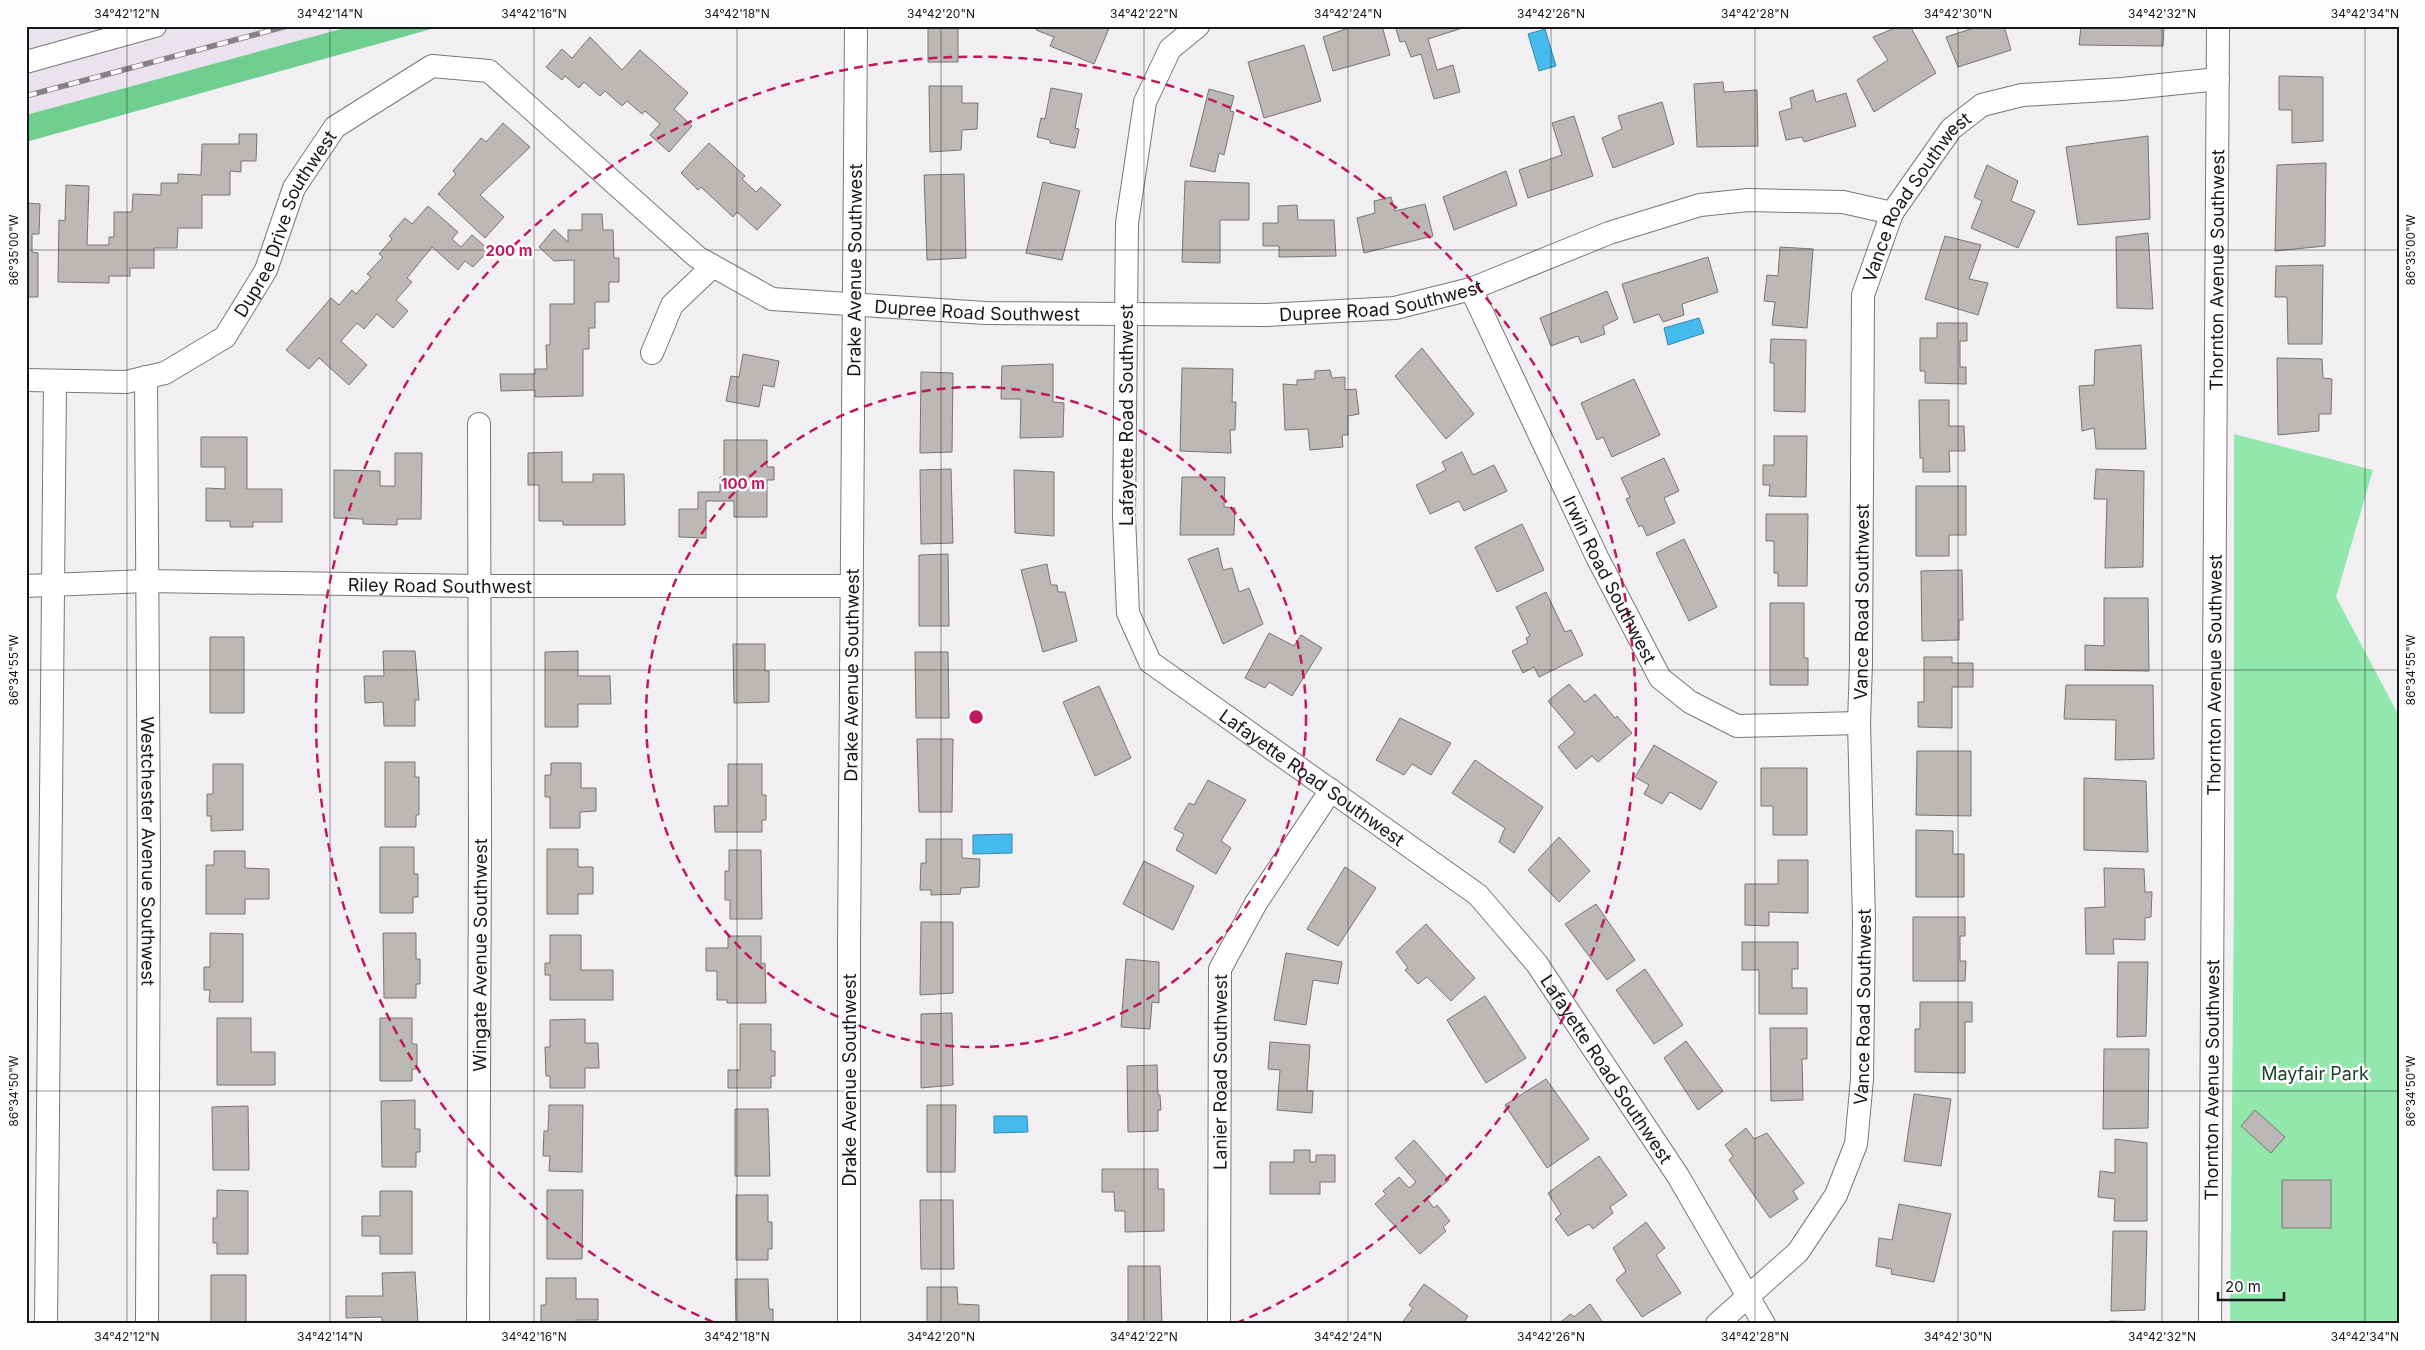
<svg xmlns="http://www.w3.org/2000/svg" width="2425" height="1350" viewBox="0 0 2425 1350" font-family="Inter,sans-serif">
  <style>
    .built { fill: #eae2ed }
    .green { fill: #92e7ad }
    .forest { fill: #71ce91 }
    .water { fill: #45baed; stroke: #3789ad }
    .building { fill: #bcb8b5; stroke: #787471 }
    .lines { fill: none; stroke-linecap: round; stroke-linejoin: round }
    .minor-casing { stroke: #7a777b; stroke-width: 24 }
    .minor { stroke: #fff; stroke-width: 22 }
    .rail-casing { stroke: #848285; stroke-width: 5.5 }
    .rail { stroke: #fefdff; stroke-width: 4; stroke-dasharray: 11; stroke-linecap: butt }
    .ticks { fill: none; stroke: #171618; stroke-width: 1; stroke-opacity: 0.45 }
    .ring { fill: none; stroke: #c2185b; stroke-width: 2.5; stroke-dasharray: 9 6 }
    .labels { text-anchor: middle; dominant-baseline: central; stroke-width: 5; stroke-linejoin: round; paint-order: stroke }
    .street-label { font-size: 18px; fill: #171618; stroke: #fefdff }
    .park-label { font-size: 18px; fill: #1c432a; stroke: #fefdff }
    .centre { fill: #c2185b; stroke: #fefdff; stroke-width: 2.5 }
    .ring-label { font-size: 15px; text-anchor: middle; font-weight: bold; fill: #c2185b; stroke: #fefdff; stroke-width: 5; stroke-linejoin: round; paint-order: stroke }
    .neatline { fill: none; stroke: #171618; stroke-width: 2 }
    .ticks-label { font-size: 12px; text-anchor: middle; fill: #171618 }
  </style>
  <rect width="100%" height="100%" fill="#f2eff3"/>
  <path class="built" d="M26 26H352L26 115Z"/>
  <path class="green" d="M2234 434 2373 470 2336 597 2399 716V1324H2230L2234 897Z"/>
  <path class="forest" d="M352 26H442L26 142V115Z"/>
  <path class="water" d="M1545 29 1556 66 1539 71 1528 34Z
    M1699 318 1704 333 1668 345 1664 328Z
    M1012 834V853L973 854V835Z
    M994 1116H1027L1028 1132 994 1133Z"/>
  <path class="building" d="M928 26H958V62H928Z
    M1038 26H1110L1094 64 1050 46 1054 37 1036 30Z
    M1354 26H1382L1390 55 1333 71 1323 37Z
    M1395 26H1469L1428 39 1437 70 1453 65 1460 92 1434 99 1421 54 1411 57 1405 41 1400 42Z
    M1900 26H1910L1936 73 1874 112 1857 80 1888 60 1873 37Z
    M1980 26H2004L2011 50 1958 67 1946 37Z
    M2081 26H2164L2163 46 2079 45Z
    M590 37 622 70 640 50 688 93 674 109 692 126 669 152 650 135 660 124 645 111 642 114 627 101 622 106 605 91 600 96 584 82 579 88 565 76 562 80 546 67 562 49 572 58Z
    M1304 45 1321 101 1264 118 1248 62Z
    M2279 76 2323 77V141L2292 143V110H2279Z
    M1723 82 1724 92 1757 90 1758 146 1697 147 1694 84Z
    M929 86H962V103H978L977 129 962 130 961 150 930 152Z
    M1051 88 1082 94 1075 128 1079 129 1075 148 1050 143V140L1037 137 1041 118 1045 119Z
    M1209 89 1234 96 1230 111 1234 112 1224 155 1219 153 1215 172 1190 166Z
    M1813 90 1816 102 1846 93 1856 126 1804 142 1802 137 1786 140 1779 112 1792 108 1790 98Z
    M1662 102 1674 144 1613 168 1602 138 1622 129 1618 116Z
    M1574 116 1593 176 1528 198 1519 170 1562 155 1552 123Z
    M503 123 530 147 480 195 504 217 485 238 438 194 456 174 453 171 481 138 486 142Z
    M239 134H257L256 161H241V172L230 171V195H202V228H178L177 248H154V268H130V276H109V283L58 282 59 220 65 221 66 185 89 186 87 245H109V237H114V212H132L133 194 161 195V183H178V174L201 175 202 144H239Z
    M2148 136 2150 219 2078 225 2066 147Z
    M709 143 745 176 742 179 756 192 761 187 781 205 757 230 737 212 733 217 701 187 698 190 681 173Z
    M2326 163 2325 246 2275 251 2277 165Z
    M1987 165 2018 181 2011 201 2035 211 2018 248 1971 228 1982 201 1974 197Z
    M1506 171 1517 205 1454 230 1443 197Z
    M964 174 966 258 927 260 924 175Z
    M1185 181 1249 183V220H1220V263L1182 262Z
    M1043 182 1080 191 1062 260 1026 253Z
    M1391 197 1395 211 1425 204 1433 236 1364 253 1357 218 1375 213 1374 201Z
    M26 203 40 204 39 234H32V252L38 253V297H26Z
    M1297 205 1298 220H1334L1336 256 1279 257V246H1263V223H1278V206Z
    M428 206 458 232 452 239 461 247 472 235 489 250 473 267 465 261 458 270 432 247 407 278 412 282 396 300 408 311 393 328 377 314 364 329 357 323 341 341 367 365 349 385 319 358 309 369 286 350 331 298 339 305 352 290 356 294 371 277 367 274 383 257 379 254 392 239 389 236 405 218 412 224Z
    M582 214H602L603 230H613L614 258H619V282H609V302H595V328H589V349H583V396L535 397V390L501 391 500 374H535V369H547L546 345H550V304H574V260L554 261 539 247 554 229 568 242V230H582Z
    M2148 233 2153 309 2117 308 2116 237Z
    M1945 236 1981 245 1969 279 1988 283 1978 315 1925 299Z
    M1780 247 1813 249 1807 328 1772 325 1775 302 1764 301 1767 275 1778 276Z
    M1708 257 1718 292 1682 304 1684 315 1663 322 1659 314 1634 323 1622 284Z
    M2323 265 2322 344H2288L2287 297H2275L2276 266Z
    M1607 291 1618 319 1603 326 1605 334 1581 343 1578 336 1551 346 1540 318Z
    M1937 323H1967V341H1960V367H1966V384L1925 383V371H1920V338H1937Z
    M1771 339 1806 340 1805 412 1774 411V363H1770Z
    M2141 345 2146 449H2096L2094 428 2082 431 2079 386 2094 385 2095 350Z
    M1422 348 1474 414 1446 439 1395 376Z
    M743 354 779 361 774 387 763 385 759 407 726 401 731 376 739 377Z
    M2277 358 2322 359 2323 378 2332 379 2331 414H2319V431L2278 435Z
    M1053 364V402L1064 403 1063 437 1020 438 1021 399H1001L1002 366Z
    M1182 368 1233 369 1232 402H1236L1235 430H1230L1231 453 1180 451Z
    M1330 370 1332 378 1345 377V390L1356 389 1359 414 1348 416V435H1342L1343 447 1310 450 1308 429 1285 430 1283 384 1297 385V380L1315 379V371Z
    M921 372 953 373 952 452 920 453Z
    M1634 379 1660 435 1612 457 1603 437 1597 440 1581 403Z
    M1919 400H1949V426H1964L1965 451H1949L1950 472H1923V458H1920Z
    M1774 436H1807L1806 497 1769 496 1770 485H1763V465H1774Z
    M201 437H247V489H282V522H253V527H230V521H206V488L225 489V467H201Z
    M724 440H767V467H774V480H767V517H734V501H706V538L679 537V509H698V492H720V477H724Z
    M562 452V482H593V474H624L625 525H563V521H539V485H528V453Z
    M1462 452 1473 475 1494 465 1507 491 1464 511 1459 501 1430 514 1416 485 1446 470 1442 462Z
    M395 453H422L421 519H397V525L363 524V519L334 518V470L380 471V486H395Z
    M1664 458 1679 491 1664 498 1675 523 1647 536 1642 525 1639 527 1626 499 1630 497 1621 478Z
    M951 469 953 543 921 544 920 470Z
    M2096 469 2144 471 2143 567 2105 568 2107 499H2094Z
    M1014 470 1054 472V536L1015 533Z
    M1182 477H1225L1224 507 1235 508 1234 535H1180Z
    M1916 486H1966V535H1949V556H1916Z
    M1766 514H1808L1807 586H1778V573H1774V541H1766Z
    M1522 524 1544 570 1497 592 1475 547Z
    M1684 539 1717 607 1689 621 1656 553Z
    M1218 548 1223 570 1232 568 1239 592 1249 588 1263 624 1223 644 1188 559Z
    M948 554 949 626H919V555Z
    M1047 564 1051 585H1057L1058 592H1065L1077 641 1043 652 1021 570Z
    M1962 570 1963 620H1959V640L1922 641 1921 571Z
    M1546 592 1565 632 1571 630 1583 655 1539 677 1534 667 1523 673 1512 651 1528 643 1526 638 1530 636 1516 607Z
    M2104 598H2148L2149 671 2085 670V645L2104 646Z
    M1770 603H1804V658H1808V685H1770Z
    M1269 633 1294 646 1301 635 1322 648 1292 696 1269 682 1265 688 1245 678Z
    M210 637H244V713H210Z
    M733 644H765V671H769V702L734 703Z
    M383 651H415L419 700H415V726H384L383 702 365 703 364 676H384Z
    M578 651V676H610L611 704H578V727H545V652Z
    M915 652H948L949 718H916Z
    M1924 657H1952V663H1973V687H1952V728L1918 727V702H1924Z
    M1569 684 1585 702 1595 694 1615 718 1617 716 1632 733 1598 762 1592 756 1576 769 1558 747 1575 733 1548 701Z
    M2066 685H2153L2154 759 2115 760 2116 720 2064 719Z
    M1099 686 1131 758 1095 776 1063 702Z
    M1400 718 1451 743 1431 775 1412 764 1404 775 1376 760Z
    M917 739H953L952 812H919Z
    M1654 745 1717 782 1701 810 1670 792 1662 804 1644 794 1649 785 1635 777Z
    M1917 751H1971V816L1916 815Z
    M1475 760 1543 807 1514 853 1499 842 1505 828 1452 793Z
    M385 762H415V777H419V815H416V827H385Z
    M551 763H581V788H596V811L580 812V828H550V797H545V775H551Z
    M213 764H243V830L211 831V816H207V794H213Z
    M728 764H762V795H766V820H762V832H715L714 806H728Z
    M1761 768H1807V835H1773V806H1761Z
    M2084 778 2146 781 2148 852 2084 850Z
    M1208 780 1246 800 1221 841 1231 848 1216 874 1176 850 1184 834 1174 829 1189 803 1194 805Z
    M1916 830 1953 831V854H1964V897H1916Z
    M1559 837 1590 871 1559 902 1528 870Z
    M926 839H962V858L980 859 979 887 961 888 960 894 931 895V890H920L921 863H926Z
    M380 847H414V874H418V897H413V913H380Z
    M547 849H578V867H593V894H578V914H547Z
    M729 850H761L762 919H730V900H725V871H729Z
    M214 851H245V868L269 869V899H245V914H206V865H214Z
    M1778 860H1808V913L1769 912V926L1745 925V884H1778Z
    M1144 861 1194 886 1173 930 1123 904Z
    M1345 867 1376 888 1338 946 1307 929Z
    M2104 868 2144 869 2145 892H2152L2151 917 2145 918V940L2113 939 2114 954H2086L2085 908 2105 907Z
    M1596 904 1635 960 1607 980 1565 924Z
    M1913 917H1965V936H1960V961H1966L1965 981H1913Z
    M921 922H953V993L920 995Z
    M1426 924 1475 978 1451 1001 1427 977 1418 984 1405 970 1408 968 1396 952Z
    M210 933 243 934V1002H209L210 990H204V967H210Z
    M383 933H416V959H420V984H416V998H384Z
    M550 935H581V970H613V1000H550V975H545V963H550Z
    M728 936H761V964L765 963 766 1003H727V1000H717V971H706V948H728Z
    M1742 942H1798V969H1792V988H1807V1014H1759V970H1742Z
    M1286 953 1342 962 1338 984 1313 980 1306 1025 1274 1020Z
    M1126 959 1159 962V1003L1152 1002 1150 1029 1121 1027Z
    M2118 962H2148L2146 1036 2117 1037Z
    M1645 969 1683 1025 1654 1044 1616 990Z
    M1485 996 1526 1058 1486 1083 1447 1020Z
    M1920 1002H1972V1022H1965V1073L1915 1072V1029H1920Z
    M952 1013 953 1085 921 1088V1014Z
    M217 1018H251V1052H275V1085H217Z
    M380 1018H412V1044H417V1069H412V1081H380Z
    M585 1019V1043H598L599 1068H585V1088H550V1076H546L545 1047H550V1020Z
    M740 1024H771V1051H775V1076H771V1088H728V1070H740Z
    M1770 1028H1807V1059H1802L1803 1100 1771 1101Z
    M1686 1041 1723 1091 1698 1110 1664 1058Z
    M1270 1042 1310 1045 1307 1091H1313L1312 1113 1277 1110 1280 1070 1268 1069Z
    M2104 1049H2149L2148 1128 2103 1129Z
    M1157 1065 1158 1095H1160L1161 1110H1158V1131L1128 1132 1127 1066Z
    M1546 1079 1589 1139 1547 1168 1505 1105Z
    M1914 1094 1951 1099 1941 1166 1904 1161Z
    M415 1100V1129H420V1152H416V1167H382L381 1101Z
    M549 1105H583L582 1172 549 1171 550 1156H543L544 1131H548Z
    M927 1105H956L955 1172H927Z
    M248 1106 249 1170H213L212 1107Z
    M735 1109H768L770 1176H735Z
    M2255 1110 2285 1137 2271 1153 2241 1126Z
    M1746 1128 1754 1139 1767 1133 1804 1183 1793 1191 1798 1199 1770 1218 1729 1160 1733 1156 1725 1145Z
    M2115 1139 2147 1143V1221H2114L2115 1199 2098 1197 2100 1171 2115 1173Z
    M1414 1140 1449 1180 1427 1199 1434 1208 1437 1205 1450 1221 1443 1227 1446 1231 1420 1254 1375 1204 1386 1194 1383 1191 1399 1177 1409 1188 1416 1182 1395 1158Z
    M1294 1150H1310V1162H1316V1155H1335V1182H1320V1194H1270V1162H1294Z
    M1599 1156 1627 1195 1610 1207 1613 1213 1593 1229 1589 1224 1568 1236 1555 1219 1561 1214 1548 1193Z
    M1102 1169H1158V1189H1164V1231L1125 1232V1211H1115L1114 1192H1102Z
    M2282 1180H2331V1228H2282Z
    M217 1190 248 1191V1254H217V1243H213V1218H217Z
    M547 1190H583L582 1259H547Z
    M380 1191H412V1254H380V1236H362V1216H380Z
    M736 1195H768V1222H772V1249H768V1260H736Z
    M920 1200H953L954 1269H921Z
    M1899 1204 1951 1214 1934 1282 1891 1274 1892 1269 1876 1266 1879 1238 1892 1240Z
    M1646 1222 1665 1248 1656 1255 1681 1293 1642 1317 1616 1280 1626 1271 1613 1248Z
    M2113 1231H2147L2145 1310 2111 1311Z
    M1128 1266H1160L1162 1324H1128Z
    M415 1272 418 1324H382V1317L346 1318V1296H383L382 1273Z
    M211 1275H246V1324H211Z
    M546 1278H576V1299H598V1320H576V1324H541V1305H546Z
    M735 1279H768L769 1309H773V1324H736Z
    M1424 1284 1468 1316 1463 1324H1401L1413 1308 1409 1305Z
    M927 1287H957L958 1304 979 1305V1324H927Z
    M1590 1304 1604 1324H1558L1571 1314 1574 1317Z
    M2110 1321 2148 1322V1324H2110Z"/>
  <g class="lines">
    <defs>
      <g id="minor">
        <path id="s1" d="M1198 26 1170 49 1145 102 1127 223 1124 516 1128 613 1150 662 1478 895 1537 964 1678 1176 1764 1324"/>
        <path d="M26 62 155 26"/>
        <path id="s2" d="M1471 289 1597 557 1660 678 1690 702 1737 726 1859 723"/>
        <path d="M652 353 672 305 713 266"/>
        <path id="s3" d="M146 377 149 858 147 1324"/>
        <path id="s4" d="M26 380 126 382 165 373 225 337 266 270 294 188 335 127 432 66 489 71 697 257 772 299 985 313 1267 315 1395 308 1471 289 1609 233 1700 205 1748 200 1843 202 1892 213"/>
        <path id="s5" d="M26 586 146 581 479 586H852"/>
        <path d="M46 1324 55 381"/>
        <path id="s6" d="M478 1324 480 841 479 424"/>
        <path id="s7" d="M849 1324V947L856 26"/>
        <path id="s8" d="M1219 1324 1220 969 1256 903 1331 790"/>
        <path id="s9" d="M1717 1324 1798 1252 1836 1195 1856 1144 1862 1079 1864 921 1859 723 1861 663 1863 295 1892 213 1951 129 1982 105 2022 95 2122 89 2218 79"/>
        <path id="s10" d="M2210 1324 2218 26"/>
      </g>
    </defs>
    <use href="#minor" class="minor-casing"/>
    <use href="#minor" class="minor"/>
    <defs>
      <path id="rail" d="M26 96 287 26"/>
    </defs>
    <use href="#rail" class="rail-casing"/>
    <use href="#rail" class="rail"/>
  </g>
  <path class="ticks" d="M127 26V1324M330 26V1324M534 26V1324M737 26V1324M941 26V1324M1144 26V1324M1348 26V1324M1551 26V1324M1755 26V1324M1958 26V1324M2162 26V1324M2365 26V1324M26 250H2399M26 670H2399M26 1091H2399"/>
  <g class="ring">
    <circle cx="976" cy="717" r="330"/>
    <path d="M713 1322A660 660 0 1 1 1239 1322"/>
  </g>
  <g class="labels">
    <g class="street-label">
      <text stroke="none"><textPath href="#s9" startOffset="1194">Vance Road Southwest</textPath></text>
      <text stroke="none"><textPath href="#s4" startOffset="339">Dupree Drive Southwest</textPath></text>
      <text stroke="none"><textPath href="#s7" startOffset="1054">Drake Avenue Southwest</textPath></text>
      <text stroke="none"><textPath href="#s10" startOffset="1054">Thornton Avenue Southwest</textPath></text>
      <text stroke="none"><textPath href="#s4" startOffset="1596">Dupree Road Southwest</textPath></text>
      <text stroke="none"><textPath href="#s4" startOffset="1191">Dupree Road Southwest</textPath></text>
      <text transform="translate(1126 415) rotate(-90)">Lafayette Road Southwest</text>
      <text stroke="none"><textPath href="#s2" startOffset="322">Irwin Road Southwest</textPath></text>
      <text stroke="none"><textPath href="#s5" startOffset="414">Riley Road Southwest</textPath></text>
      <text stroke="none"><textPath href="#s9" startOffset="774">Vance Road Southwest</textPath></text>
      <text stroke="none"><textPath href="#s7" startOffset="649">Drake Avenue Southwest</textPath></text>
      <text stroke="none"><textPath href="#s10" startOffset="649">Thornton Avenue Southwest</textPath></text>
      <text stroke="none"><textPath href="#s1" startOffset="860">Lafayette Road Southwest</textPath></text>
      <text stroke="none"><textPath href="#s3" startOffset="474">Westchester Avenue Southwest</textPath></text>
      <text stroke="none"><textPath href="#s6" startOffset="369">Wingate Avenue Southwest</textPath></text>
      <text stroke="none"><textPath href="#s9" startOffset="369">Vance Road Southwest</textPath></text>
      <text stroke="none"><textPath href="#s1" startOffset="1280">Lafayette Road Southwest</textPath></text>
      <text stroke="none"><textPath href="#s8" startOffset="252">Lanier Road Southwest</textPath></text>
      <text transform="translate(849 1080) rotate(-90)">Drake Avenue Southwest</text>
      <text stroke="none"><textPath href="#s10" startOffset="244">Thornton Avenue Southwest</textPath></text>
    </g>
    <g class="park-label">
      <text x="2315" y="1073">Mayfair Park</text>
    </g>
  </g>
  <circle cx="976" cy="717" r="8" class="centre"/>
  <g class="ring-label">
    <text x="509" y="256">200 m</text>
    <text x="743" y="489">100 m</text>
  </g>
  <rect width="2425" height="1350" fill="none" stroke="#fefdff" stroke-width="55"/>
  <path d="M2218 1292v8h66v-8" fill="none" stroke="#171618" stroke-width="2.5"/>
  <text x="2225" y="1292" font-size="15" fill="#171618" stroke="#fefdff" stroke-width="4" paint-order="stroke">20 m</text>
  <rect x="28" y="28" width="2370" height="1294" class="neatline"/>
  <g class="ticks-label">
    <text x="127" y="18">34°42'12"N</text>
    <text x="330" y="18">34°42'14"N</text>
    <text x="534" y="18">34°42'16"N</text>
    <text x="737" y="18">34°42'18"N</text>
    <text x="941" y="18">34°42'20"N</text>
    <text x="1144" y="18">34°42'22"N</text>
    <text x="1348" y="18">34°42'24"N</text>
    <text x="1551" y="18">34°42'26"N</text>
    <text x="1755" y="18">34°42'28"N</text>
    <text x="1958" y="18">34°42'30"N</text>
    <text x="2162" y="18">34°42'32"N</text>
    <text x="2365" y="18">34°42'34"N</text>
    <text transform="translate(2411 250) rotate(-90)" y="4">86°35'00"W</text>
    <text transform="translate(14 250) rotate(-90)" y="4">86°35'00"W</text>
    <text transform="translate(2411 670) rotate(-90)" y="4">86°34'55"W</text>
    <text transform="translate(14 670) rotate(-90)" y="4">86°34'55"W</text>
    <text transform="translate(2411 1091) rotate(-90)" y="4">86°34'50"W</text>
    <text transform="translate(14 1091) rotate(-90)" y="4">86°34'50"W</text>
    <text x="127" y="1341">34°42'12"N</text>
    <text x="330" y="1341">34°42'14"N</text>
    <text x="534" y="1341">34°42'16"N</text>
    <text x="737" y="1341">34°42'18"N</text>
    <text x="941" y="1341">34°42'20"N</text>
    <text x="1144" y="1341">34°42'22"N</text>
    <text x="1348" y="1341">34°42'24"N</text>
    <text x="1551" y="1341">34°42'26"N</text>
    <text x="1755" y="1341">34°42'28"N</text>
    <text x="1958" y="1341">34°42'30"N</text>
    <text x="2162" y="1341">34°42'32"N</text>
    <text x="2365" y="1341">34°42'34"N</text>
  </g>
</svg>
